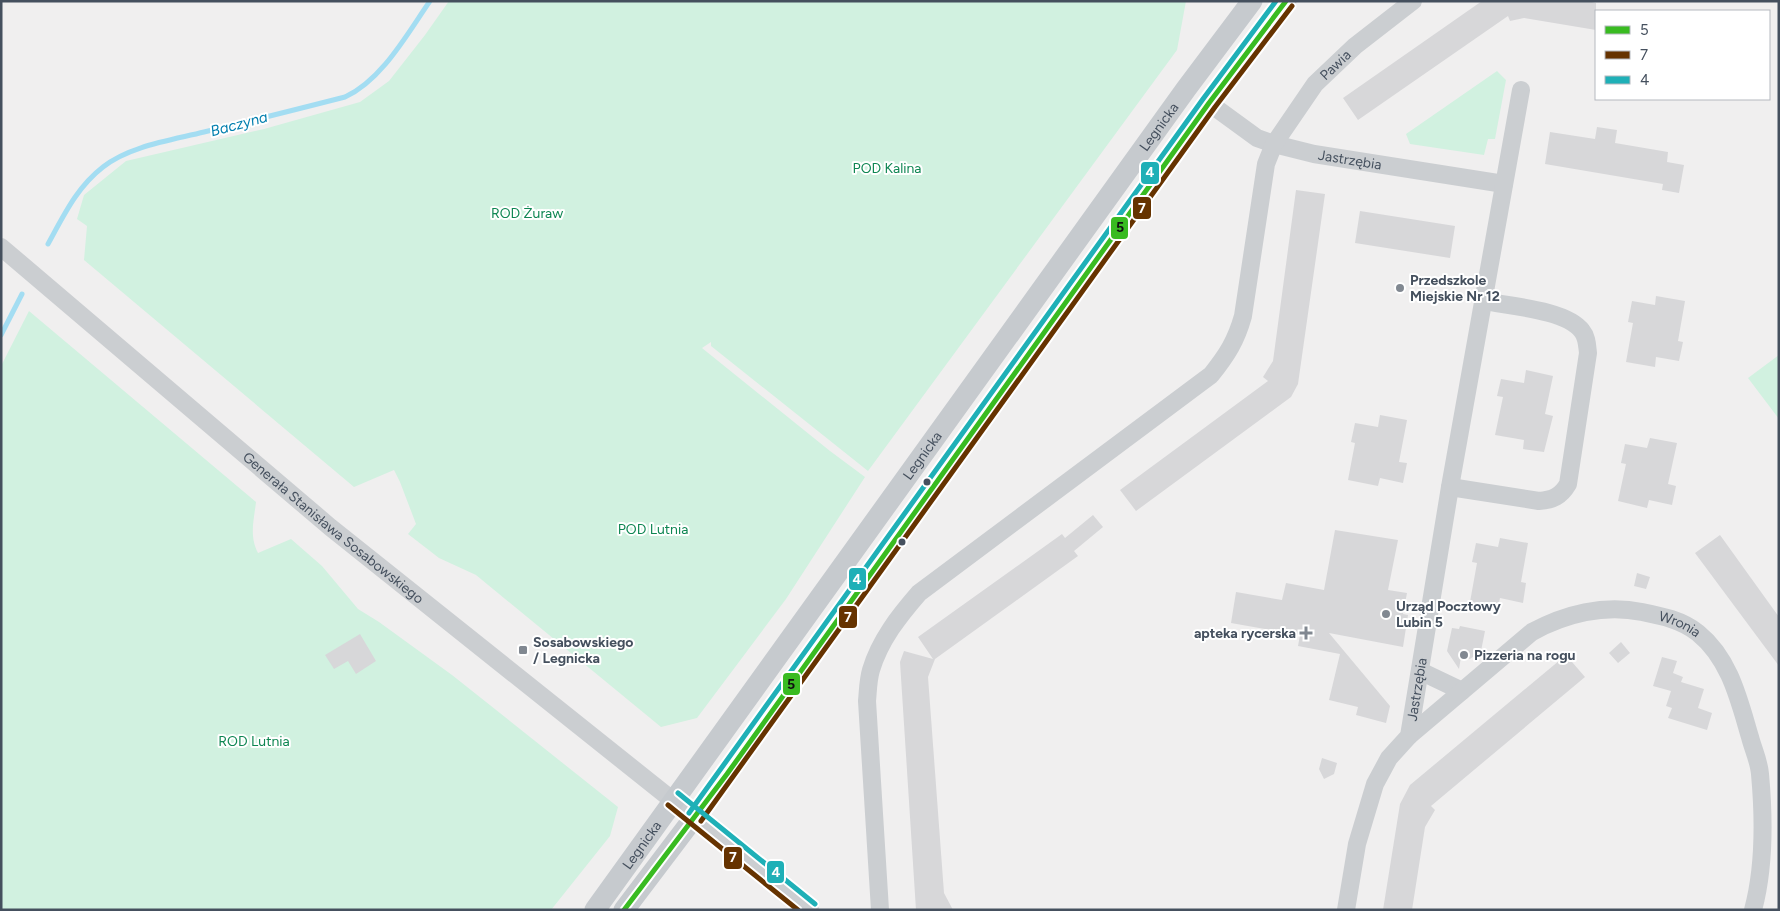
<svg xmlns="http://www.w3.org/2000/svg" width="1780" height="911" viewBox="0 0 1780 911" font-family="Figtree,sans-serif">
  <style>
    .green { fill: #d1f1e0 }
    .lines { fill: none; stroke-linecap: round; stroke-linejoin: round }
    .stream { stroke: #a3ddf2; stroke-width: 5 }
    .building { fill: #d7d7d9 }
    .minor { stroke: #cbced1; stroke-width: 18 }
    .major { stroke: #c6cace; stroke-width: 21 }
    .bus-1-casing { stroke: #fff; stroke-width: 9 }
    .bus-2-casing { stroke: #fff; stroke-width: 9 }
    .bus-3-casing { stroke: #fff; stroke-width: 9 }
    .bus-1 { stroke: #39bb21; stroke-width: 5 }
    .bus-2 { stroke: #630; stroke-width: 5 }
    .bus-3 { stroke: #1fb0b7; stroke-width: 5 }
    .poi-dot { fill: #818891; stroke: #fff; stroke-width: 2 }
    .bus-dot { fill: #45505e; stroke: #fff; stroke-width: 2 }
    .labels { text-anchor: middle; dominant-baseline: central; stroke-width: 4; stroke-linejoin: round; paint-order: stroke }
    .street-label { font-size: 14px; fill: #45505e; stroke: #fff }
    .park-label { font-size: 14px; fill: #0e8652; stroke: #fff }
    .poi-label { font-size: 14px; font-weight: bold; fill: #45505e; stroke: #fff; text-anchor: start }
    .water-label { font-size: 15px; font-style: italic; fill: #017eae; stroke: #fff }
    .line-badge { stroke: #fff; stroke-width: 2 }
    .badge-label { font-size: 14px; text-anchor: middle; font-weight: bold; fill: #fff }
    .pale-badge-label { font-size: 14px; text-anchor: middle; font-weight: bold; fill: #111 }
  </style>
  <rect width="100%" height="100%" fill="#f0efef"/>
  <path class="green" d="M449 1H1186L1177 50 868 471 711 346V342L702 348 830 451 865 477 786 599 697 718 661 727 476 575 439 558 408 534 416 524 400 482 394 470 354 487 84 260 87 226 77 219 84 195 126 161 264 129 360 102 389 81 425 35Z
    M1497 71 1506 80 1495 139H1488L1484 155 1410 144 1406 134Z
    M29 311 256 502C254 520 249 536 258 553L291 539 322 566 358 609 379 622 452 675 618 807 610 836 551 910H1V366Z
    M1779 355V419L1748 378Z"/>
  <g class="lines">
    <path class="stream" d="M48 244C64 215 77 187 103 167 129 146 172 140 204 132 251 121 298 109 345 97 382 80 407 34 430 1
      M1 335 22 294"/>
  </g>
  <path class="building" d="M1482 1H1588L1596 3V30L1524 18 1510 21 1508 16 1358 120 1343 98Z
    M1597 127 1617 130 1615 143 1668 152 1667 162 1684 165 1679 193 1662 190 1663 184 1545 164 1550 132 1595 139Z
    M1296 190 1325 194 1298 384 1291 397 1136 511 1120 490 1268 381 1263 377 1273 361Z
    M1360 211 1455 226 1450 258 1355 243Z
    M1656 296 1685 301 1678 341 1683 342 1679 361 1656 357 1655 367 1626 362 1633 323 1628 322 1632 301 1655 305Z
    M1526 370 1553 376 1545 414 1553 416 1544 452 1523 449 1524 440 1495 435 1503 397 1497 396 1501 379 1524 383Z
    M1380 415 1407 420 1399 462 1407 463 1403 483 1380 478 1378 486 1348 480 1355 443 1351 442 1355 423 1378 427Z
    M1650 438 1677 443 1668 484 1676 486 1672 505 1649 500 1647 508 1618 501 1626 464 1621 463 1625 444 1647 448Z
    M1093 515 1103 527 1074 551 1078 556 935 659 928 677 944 893 953 910H916L900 662 904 651 933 659 918 637 1062 534 1065 538Z
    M1335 530 1398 540 1388 590 1407 593 1403 614 1408 615 1403 647 1329 633 1390 706 1386 723 1356 715 1358 707 1329 700 1340 654 1298 646 1300 635 1231 623 1236 592 1282 600 1286 583 1324 590Z
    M1720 535 1779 617V666L1695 553Z
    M1500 538 1528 543 1521 582 1526 583 1523 603 1500 598 1498 608 1470 602 1477 563 1472 562 1476 543 1498 547Z
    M1637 573 1650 577 1646 589 1634 586Z
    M1460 626 1485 631 1481 651 1470 659 1461 657 1459 669 1447 651 1452 628 1459 629Z
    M360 634 376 661 356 674 348 661 334 669 325 655Z
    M1621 642 1630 653 1618 663 1609 653Z
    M1566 655 1585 677 1431 806 1435 810 1425 827 1412 910H1383L1400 804 1410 785Z
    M1662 657 1677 661 1673 673 1683 677 1681 682 1704 689 1698 708 1712 713 1707 730 1668 718 1672 708 1666 706 1671 691 1653 686Z
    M1322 758 1337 763 1334 774 1324 779 1319 769Z"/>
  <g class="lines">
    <g class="minor">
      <path id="s1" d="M1209 103 1257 138 1274 144 1314 154 1504 184"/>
      <path id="s2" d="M1 247 330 527 810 910"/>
      <path d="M1450 487 1539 501C1553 500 1561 496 1568 484L1588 353C1587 345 1587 337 1582 331 1567 310 1509 306 1484 301"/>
      <path d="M1420 671 1462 691"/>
      <path id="s3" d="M1409 736 1532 632C1565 614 1604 604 1642 612 1662 616 1682 620 1698 633 1730 659 1739 700 1750 737 1753 749 1759 761 1760 774 1764 818 1765 866 1753 910"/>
      <path id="s4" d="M880 910 867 701C868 691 868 680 871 670 880 640 899 616 919 593L1211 375C1227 355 1236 341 1243 316L1266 164 1274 144 1315 84 1355 46 1413 1"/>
      <path id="s5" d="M1346 910 1357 844 1375 784 1389 758 1409 736 1450 487 1521 90"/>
    </g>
    <g class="major">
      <path id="s6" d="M595 910 1186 89 1252 1"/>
      <path d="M624 910 727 774 1209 103 1286 1"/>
    </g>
    <defs>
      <path id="bus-1" d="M624 910 727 774 1209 103 1286 1"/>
      <path id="bus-2" d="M668 805 798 910
        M701 821 1215 107 1292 6"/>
      <path id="bus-3" d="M678 793 815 904
        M689 813 1203 99 1276 1"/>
    </defs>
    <use href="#bus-1" class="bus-1-casing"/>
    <use href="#bus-2" class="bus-2-casing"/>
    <use href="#bus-3" class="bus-3-casing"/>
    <use href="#bus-1" class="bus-1"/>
    <use href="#bus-2" class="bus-2"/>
    <use href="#bus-3" class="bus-3"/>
  </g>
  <g class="poi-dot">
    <circle cx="1400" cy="288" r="5"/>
    <circle cx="1386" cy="614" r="5"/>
    <path d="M1303.5 625.5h5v5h5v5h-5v5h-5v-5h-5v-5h5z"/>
    <rect x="518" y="645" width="10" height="10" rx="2.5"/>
    <circle cx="1464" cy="655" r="5"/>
  </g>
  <g class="bus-dot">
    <circle cx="927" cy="482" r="4.5"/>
    <circle cx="902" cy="542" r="4.5"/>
  </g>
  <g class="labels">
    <g class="street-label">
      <text stroke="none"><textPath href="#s4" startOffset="1040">Pawia</textPath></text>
      <text stroke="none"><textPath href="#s6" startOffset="965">Legnicka</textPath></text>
      <text stroke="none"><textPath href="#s1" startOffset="155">Jastrzębia</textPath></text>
      <text stroke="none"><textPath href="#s6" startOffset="560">Legnicka</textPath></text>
      <text stroke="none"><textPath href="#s2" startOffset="435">Generała Stanisława Sosabowskiego</textPath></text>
      <text stroke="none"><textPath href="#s3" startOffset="315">Wronia</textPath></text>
      <text stroke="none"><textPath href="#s5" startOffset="236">Jastrzębia</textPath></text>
      <text stroke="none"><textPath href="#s6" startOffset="80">Legnicka</textPath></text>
    </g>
    <g class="park-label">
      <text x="887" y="168">POD Kalina</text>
      <text x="527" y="213">ROD Żuraw</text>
      <text x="653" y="529">POD Lutnia</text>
      <text x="254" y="741">ROD Lutnia</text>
    </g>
    <g class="poi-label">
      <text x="1410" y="280">Przedszkole<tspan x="1410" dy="16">Miejskie Nr 12</tspan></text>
      <text x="1396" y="606">Urząd Pocztowy<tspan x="1396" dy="16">Lubin 5</tspan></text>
      <text x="1296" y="633" text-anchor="end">apteka rycerska</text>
      <text x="533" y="642">Sosabowskiego<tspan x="533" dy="16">/ Legnicka</tspan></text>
      <text x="1474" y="655">Pizzeria na rogu</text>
    </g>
    <g class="water-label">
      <text transform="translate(239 124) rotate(-15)">Baczyna</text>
    </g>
  </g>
  <g class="line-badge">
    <rect x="1140" y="161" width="20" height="24" rx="5" fill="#1fb0b7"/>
    <rect x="1132" y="196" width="20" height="24" rx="5" fill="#630"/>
    <rect x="1110" y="216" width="19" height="24" rx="5" fill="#39bb21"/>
    <rect x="848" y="567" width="19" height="24" rx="5" fill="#1fb0b7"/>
    <rect x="838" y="605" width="20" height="24" rx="5" fill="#630"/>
    <rect x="782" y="672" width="19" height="24" rx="5" fill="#39bb21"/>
    <rect x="723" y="846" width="20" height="24" rx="5" fill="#630"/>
    <rect x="766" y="860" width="19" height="24" rx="5" fill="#1fb0b7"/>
  </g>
  <g class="badge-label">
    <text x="1150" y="177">4</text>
    <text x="1142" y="213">7</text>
    <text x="857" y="584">4</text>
    <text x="848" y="622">7</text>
    <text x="733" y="862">7</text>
    <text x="776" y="877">4</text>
  </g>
  <g class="pale-badge-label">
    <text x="1120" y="232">5</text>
    <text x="791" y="689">5</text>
  </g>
  <rect width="1780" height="911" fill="none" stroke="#45505e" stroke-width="5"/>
  <rect x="1595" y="10" width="175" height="90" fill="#ffffff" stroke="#b5b9bf"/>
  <rect x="1605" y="26" width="25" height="8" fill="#39bb21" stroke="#b5b9bf"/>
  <text x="1640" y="35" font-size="15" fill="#45505e">5</text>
  <rect x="1605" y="51" width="25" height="8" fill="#663300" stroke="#b5b9bf"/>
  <text x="1640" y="60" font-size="15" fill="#45505e">7</text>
  <rect x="1605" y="76" width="25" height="8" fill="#1fb0b7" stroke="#b5b9bf"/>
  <text x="1640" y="85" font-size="15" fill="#45505e">4</text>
</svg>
